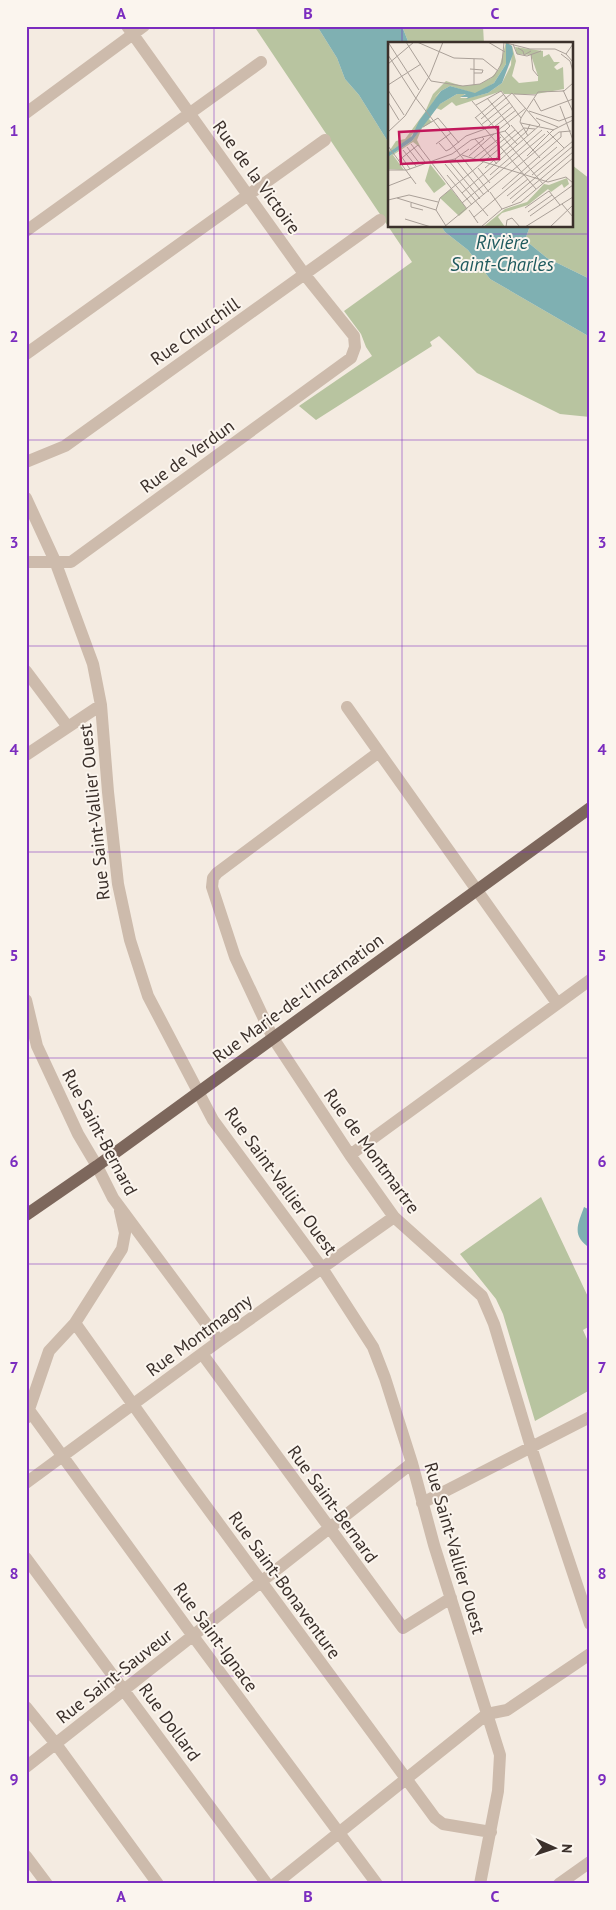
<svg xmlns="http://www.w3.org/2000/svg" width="616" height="1910" viewBox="0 0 616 1910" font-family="'PT Sans',sans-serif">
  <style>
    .green { fill: #b8c4a0 }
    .water { fill: #7fb0b2 }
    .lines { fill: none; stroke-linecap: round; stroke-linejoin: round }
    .minor { stroke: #cdbbac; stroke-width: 12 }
    .major { stroke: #7d675c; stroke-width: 12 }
    .grid { fill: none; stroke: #7b2cbf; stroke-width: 1; stroke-opacity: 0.55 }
    .labels { text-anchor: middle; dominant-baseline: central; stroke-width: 4; stroke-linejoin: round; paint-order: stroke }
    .street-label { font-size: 18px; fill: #3b302b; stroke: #fbf5ee }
    .water-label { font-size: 19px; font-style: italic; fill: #1f5a5e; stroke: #fbf5ee }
    .inset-road { fill: none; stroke: #aaa098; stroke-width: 1 }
    .view { fill: #c2185b; fill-opacity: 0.15; stroke: #c2185b; stroke-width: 2.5 }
    .inset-edge { fill: none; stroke: #3b302b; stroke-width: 2.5 }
    .neatline { fill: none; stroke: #7b2cbf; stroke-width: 2 }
    .grid-label { font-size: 16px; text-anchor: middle; font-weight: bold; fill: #7b2cbf }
  </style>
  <rect width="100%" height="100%" fill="#f4ebe1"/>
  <path class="green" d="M254 26H317L337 58 345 79 359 95 390 145V226H441L445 232 468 250 490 279 590 337V417L560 414 477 373 439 336 430 342 432 346 316 420 299 406 372 356 366 347 361 334 344 311 412 262Z
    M402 26H483L484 44H409Z
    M572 165 590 179V279L547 258 525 240 530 226H572Z
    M541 1197 590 1301V1326L583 1330 590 1346V1390L535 1421 503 1314 496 1299 460 1254Z"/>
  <path class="water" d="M317 26H402L409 44H390V145L359 95 345 79 337 58Z
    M441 226H530L525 240 547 258 590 279V337L490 279 468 250 445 232Z
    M584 1207 590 1210V1248C571 1236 578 1224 584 1207Z"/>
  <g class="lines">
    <path class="minor" d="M26 113 144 26
      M26 231 261 62
      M26 354 325 140
      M26 462 65 446 380 220
      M26 498 55 561 93 664 101 705 108 792 118 884 130 940 148 996 213 1120 322 1268 373 1347 385 1378 412 1463 434 1545 500 1755 498 1791 480 1884
      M26 562H71L351 358 355 347 354 336 305 275 127 26
      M26 671 68 727
      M347 707 557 1003
      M379 752 217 873 213 878 212 887 235 957 273 1038 350 1155 394 1217 482 1296 494 1324 531 1447 590 1624
      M26 755 101 705
      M26 1000 37 1046 78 1134 97 1166 113 1198 219 1341
      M350 1155 590 980
      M75 1323 186 1479 435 1818 443 1824 491 1832
      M203 1355 403 1628 451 1598
      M29 1410 193 1636 377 1884
      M26 1418 49 1351 75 1323 122 1249 125 1233 120 1211
      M26 1483 219 1341 394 1217
      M422 1503 590 1417
      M26 1558 267 1884
      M26 1707 56 1744 158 1884
      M26 1767 412 1463
      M26 1856 47 1884
      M275 1884 487 1714 507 1710 590 1654
      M559 1884 590 1862"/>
    <path class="major" d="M26 1215 97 1166 590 808"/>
  </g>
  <path class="grid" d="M214 26V1884M402 26V44M402 226V1884M26 234H590M26 440H590M26 646H590M26 852H590M26 1058H590M26 1264H590M26 1470H590M26 1676H590"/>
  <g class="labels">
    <g class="street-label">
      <text transform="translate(257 177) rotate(54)">Rue de la Victoire</text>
      <text transform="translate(195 331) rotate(-35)">Rue Churchill</text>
      <text transform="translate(187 456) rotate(-36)">Rue de Verdun</text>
      <text transform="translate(94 812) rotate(-96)">Rue Saint-Vallier Ouest</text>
      <text transform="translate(298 998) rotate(-36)">Rue Marie-de-l'Incarnation</text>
      <text transform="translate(100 1132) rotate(62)">Rue Saint-Bernard</text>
      <text transform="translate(372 1151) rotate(54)">Rue de Montmartre</text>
      <text transform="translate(281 1181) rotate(54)">Rue Saint-Vallier Ouest</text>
      <text transform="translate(199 1335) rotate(-36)">Rue Montmagny</text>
      <text transform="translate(333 1504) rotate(54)">Rue Saint-Bernard</text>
      <text transform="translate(455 1548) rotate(74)">Rue Saint-Vallier Ouest</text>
      <text transform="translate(285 1585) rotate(54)">Rue Saint-Bonaventure</text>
      <text transform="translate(216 1637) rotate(54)">Rue Saint-Ignace</text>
      <text transform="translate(114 1676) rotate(-38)">Rue Saint-Sauveur</text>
      <text transform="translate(170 1722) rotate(54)">Rue Dollard</text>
    </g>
    <g class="water-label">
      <text x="502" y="242">Rivière<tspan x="502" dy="22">Saint-Charles</tspan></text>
    </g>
  </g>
  <g transform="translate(388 42)">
    <rect width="185" height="185" fill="#f4ebe1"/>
    <path d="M118 0V22L106 41 88 52 62 44 53 49 46 56 54 49H63L46 59 22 96 0 111 8 99 17 97 37 70 45 52 58 39 74 44 92 42 103 36 111 27ZM124 4 128 19 124 34 131 41 150 39V34L143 13 129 12 127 5 155 9V15L161 12 166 20H172L166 25 169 28 175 25 176 47 148 52H116L114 49 68 64 64 60 53 68 48 66 41 77 44 80 34 86 29 98 33 106 25 100 5 113 16 128 0 127V115L24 99 50 63 69 52H77L72 56H80L100 51 114 41 123 23ZM42 122 58 142 46 151 37 139ZM179 136 181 142 176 146 174 142 163 150 160 147 140 163 114 171 110 175 117 185H95L117 167 139 160 156 142 161 143ZM63 147 79 167 71 174 52 156Z" fill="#b8c4a0"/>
    <path d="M118 0 124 4 125 12 114 41 100 51 78 57 80 55H72L78 52H69L52 62 24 99 0 115V111L24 94 31 79 53 49 62 44 87 51 106 41 118 22Z" fill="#7fb0b2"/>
    <path class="inset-road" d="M0 0 31 48M18 0 43 39 75 44 92 42 106 34 114 21 116 0M29 0 66 16 95 17 110 29M100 0 117 10M114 0 142 7H167L178 12M125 2 129 12 139 14 153 9M185 2 178 12 185 20M130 6 135 9 136 13 143 9M143 12 145 28 150 34M173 12 182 19 185 29M0 13 27 55M0 22 26 0M82 27 95 28 94 31H86M0 43 33 22M86 43V17M0 48 16 73M175 48 185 70M126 52 148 53M27 55 101 150M146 57 153 69 185 57M84 59 155 142M0 60 11 78M88 63 113 49 133 76 132 80 140 94M172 64 185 98M141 69 171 79 185 74M87 75 148 147M87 76 116 52M133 76 150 50 176 49 185 41M148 76 170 85M133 81 166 88M93 83 122 60M123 83 152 116M35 85 50 76 71 101M106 85 128 68M109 89 138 66M117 89 130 103M159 89 176 106M0 90 17 74 42 33 55 0M87 97 109 122M51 101 58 109 62 107 78 94 97 87 125 64M23 102 37 120M48 102 63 91M0 104 28 142M19 105 32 122M15 108 28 124M82 108 96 97 94 95M11 111 22 127M74 113 160 140 178 135 185 141M81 114 106 92M139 114 165 88 185 78M86 116 113 95M67 117 96 153M91 118 127 88M10 119 30 103 79 167M61 119 92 157M53 120 67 117 81 107M57 122 100 174M90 126 102 141M97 126 139 89 142 82M0 128H19L64 112 83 98 117 89 122 84 99 56M59 133 84 163M102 133 154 88M144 133 185 99M0 144 23 135M114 147 173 95V90M74 151 152 83 124 51 93 77M119 154 140 137M9 156 48 168 58 184M122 157 185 104M0 158 21 153 50 160M23 161V165L35 168M74 161 157 92M124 161 185 110M174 162 185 175M137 166 161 149 172 163M114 167 133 160 185 116M48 168 52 156 136 86 147 87M81 168 90 181M140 170 164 153M142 174 185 143M86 175 169 105M17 177 43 185M56 185 171 90 183 89M93 185 114 167 102 150M118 185 119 178 124 176 132 185M137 185 185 155M162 185 185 163"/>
    <path class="view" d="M110 85 111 117 13 122 11 90Z"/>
    <rect width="185" height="185" class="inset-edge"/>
  </g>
  <rect width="616" height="1910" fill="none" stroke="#fbf5ee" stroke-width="55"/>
  <g transform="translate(554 1848) rotate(93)" stroke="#fbf5ee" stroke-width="4" paint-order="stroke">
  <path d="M0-4L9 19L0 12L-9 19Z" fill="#3b302b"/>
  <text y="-8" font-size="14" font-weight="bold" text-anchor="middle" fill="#3b302b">N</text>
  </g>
  <rect x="28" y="28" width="560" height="1854" class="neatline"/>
  <g class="grid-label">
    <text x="121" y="19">A</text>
    <text x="308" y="19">B</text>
    <text x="495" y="19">C</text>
    <text x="14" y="136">1</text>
    <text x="602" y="136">1</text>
    <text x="14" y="342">2</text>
    <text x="602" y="342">2</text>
    <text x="14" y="548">3</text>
    <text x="602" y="548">3</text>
    <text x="14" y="755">4</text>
    <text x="602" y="755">4</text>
    <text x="14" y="961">5</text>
    <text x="602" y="961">5</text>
    <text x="14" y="1167">6</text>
    <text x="602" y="1167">6</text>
    <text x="14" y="1373">7</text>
    <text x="602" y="1373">7</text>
    <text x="14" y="1579">8</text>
    <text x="602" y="1579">8</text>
    <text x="14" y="1785">9</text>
    <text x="602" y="1785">9</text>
    <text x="121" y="1902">A</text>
    <text x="308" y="1902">B</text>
    <text x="495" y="1902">C</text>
  </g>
</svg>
